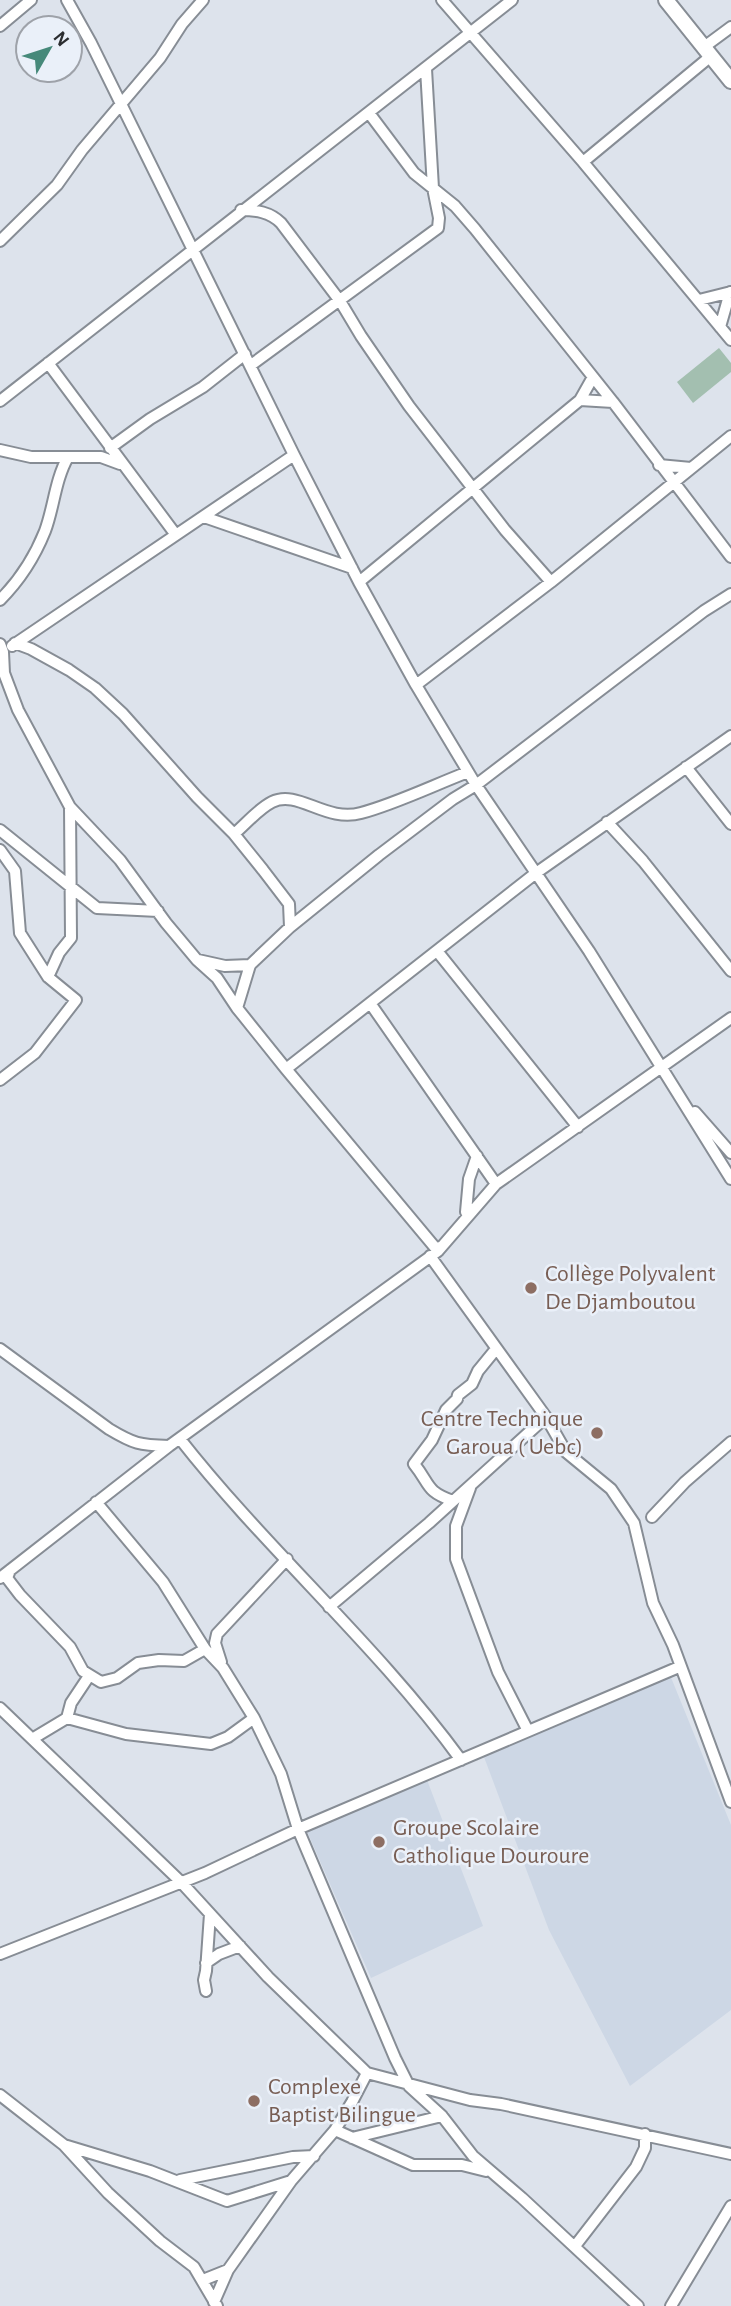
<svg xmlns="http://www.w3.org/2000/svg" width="731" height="2306" viewBox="0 0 731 2306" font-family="'Alegreya Sans',sans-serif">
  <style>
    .built { fill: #cdd7e5 }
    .green { fill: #a3bfb0 }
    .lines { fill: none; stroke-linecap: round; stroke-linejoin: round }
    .street-casing { stroke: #878d95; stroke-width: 14 }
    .secondary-casing { stroke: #878d95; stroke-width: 18 }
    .street { stroke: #fff; stroke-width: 10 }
    .secondary { stroke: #fff; stroke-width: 14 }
    .education-dot { fill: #8d6e63; stroke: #eaf0f9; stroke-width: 2.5 }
    .labels { text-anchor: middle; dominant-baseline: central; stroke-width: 5; stroke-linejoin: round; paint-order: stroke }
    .education-label { font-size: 24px; fill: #785e54; stroke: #eaf0f9; text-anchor: start }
  </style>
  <rect width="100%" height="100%" fill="#dde3ec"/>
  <path class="built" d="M670 1675 731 1825V2010L630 2086 549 1930 484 1757Z
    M427 1780 483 1926 371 1978 306 1829Z"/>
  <path class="green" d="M719 348 731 363V372L693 403 677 382Z"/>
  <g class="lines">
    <defs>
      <path id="street" d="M67 0 91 43 294 455 359 582 416 685 476 785 589 951 731 1179
        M442 0 583 162 731 340
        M0 26 31 0
        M704 47 731 27
        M369 113 414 173 455 206 475 229 613 402 731 557
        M583 162 711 56
        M241 210C256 210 270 212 281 223L340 301 361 336 409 406 505 530 551 582
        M0 241 57 185 82 150 160 58 182 24 203 0
        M699 300 731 292
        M720 327 730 292
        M48 363 176 535
        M251 365 438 228 439 218 433 188 426 69
        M580 400 613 402
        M0 401 512 0
        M110 448 150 419 203 387 245 354
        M0 450 31 457H101L120 464
        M659 465 691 468
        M204 517 352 568
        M359 582 580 400 593 377
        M0 600C19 581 35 556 45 531 54 507 55 480 68 457
        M15 643 31 649 69 670 95 688 123 714 197 797 234 834 263 870 289 904 290 927
        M0 644 3 652 4 673 18 710 70 807 120 860 166 923 197 960 217 978 237 1008 286 1069 438 1251 440 1247
        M12 646 294 455
        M416 685 551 582 731 436
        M686 767 731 824
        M607 822 643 861 731 971
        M0 830 97 908 158 911
        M234 834C246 824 258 809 272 802 298 789 326 823 361 813 395 804 434 785 468 772
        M0 850 15 871 20 933 48 977 76 1000 35 1053 0 1080
        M437 951 578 1127
        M198 960 225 966 250 965
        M48 977 59 953 71 938 70 807
        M370 1003 496 1184
        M237 1008 250 965 290 927 379 855 453 799 476 785 704 611 731 594
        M286 1069 536 873 731 736
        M695 1112 731 1153
        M466 1212 469 1179 477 1156
        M430 1256 546 1417 566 1452 611 1489 634 1523 653 1603 673 1645 731 1802
        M0 1349 109 1429C134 1444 139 1445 169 1446
        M180 1439C268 1551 377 1645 461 1760
        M470 1488 456 1526V1559L498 1672 528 1731
        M453 1501C425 1491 431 1485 414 1464L432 1440 446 1410 457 1399 458 1395 472 1384 478 1371 496 1349
        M96 1502 163 1582 205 1649 223 1668 254 1718 281 1774 298 1829 395 2058 409 2086 442 2116 473 2156 522 2198 638 2306
        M652 1517 685 1482 731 1442
        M10 1570 7 1578 20 1595 70 1647 83 1671 101 1682 117 1678 138 1663 159 1660 184 1661 205 1649
        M0 1578 169 1446 438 1251 496 1184 731 1018
        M329 1607 429 1523 546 1417
        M221 1662 215 1643 217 1634 287 1559
        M0 1708 181 1882 268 1977 367 2073 470 2100 501 2104 731 2154
        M67 1718 126 1734 211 1744 228 1737 254 1718
        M32 1739 67 1718 71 1703 89 1676
        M0 1954 205 1873 298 1829 679 1667
        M206 1963 219 1954 240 1946
        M206 1991 204 1980 206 1971 210 1914
        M0 2095 64 2145 108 2193 160 2241 194 2267 217 2306
        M335 2130 413 2165H462L486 2171
        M352 2138 442 2116
        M64 2145 150 2171 227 2201 291 2181
        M180 2180 293 2157 314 2156
        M575 2246 636 2167 645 2148V2134
        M203 2280 228 2270
        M214 2302 228 2270 291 2181 335 2130 352 2102 367 2073
        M671 2306 731 2206"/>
      <path id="secondary" d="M666 0 731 81"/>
    </defs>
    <use href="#street" class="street-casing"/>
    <use href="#secondary" class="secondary-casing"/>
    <use href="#street" class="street"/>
    <use href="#secondary" class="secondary"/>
  </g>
  <g class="education-dot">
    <circle cx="531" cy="1288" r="7"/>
    <circle cx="597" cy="1433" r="7"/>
    <circle cx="379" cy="1842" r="7"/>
    <circle cx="254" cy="2101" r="7"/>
  </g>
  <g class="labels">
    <g class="education-label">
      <text x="545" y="1274">Collège Polyvalent<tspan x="545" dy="28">De Djamboutou</tspan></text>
      <text x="583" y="1419" text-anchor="end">Centre Technique<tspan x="583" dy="28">Garoua ( Uebc)</tspan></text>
      <text x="393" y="1828">Groupe Scolaire<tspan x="393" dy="28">Catholique Douroure</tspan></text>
      <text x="268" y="2087">Complexe<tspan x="268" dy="28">Baptist Bilingue</tspan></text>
    </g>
  </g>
  <g transform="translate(49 49) rotate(51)"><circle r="33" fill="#eaf0f9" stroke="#9ea2a9" stroke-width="2"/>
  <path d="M0-5L12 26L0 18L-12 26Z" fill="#46897a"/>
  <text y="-10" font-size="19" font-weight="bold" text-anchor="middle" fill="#2b2d30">N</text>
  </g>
</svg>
